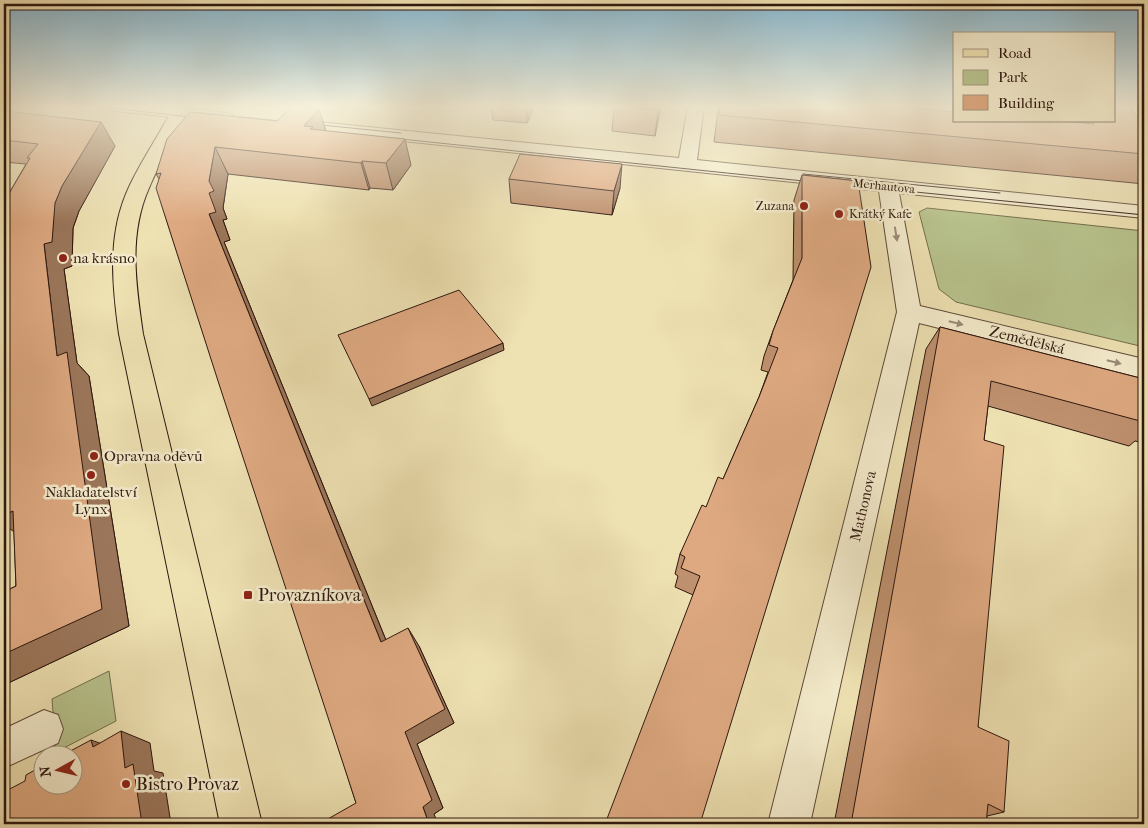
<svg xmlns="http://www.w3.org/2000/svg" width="1148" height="828" viewBox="0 0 1148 828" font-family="'IM FELL French Canon',serif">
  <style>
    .green { fill: #b8c38d; stroke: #736d4e }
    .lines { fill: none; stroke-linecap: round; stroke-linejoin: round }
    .minor-casing { stroke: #5e4a38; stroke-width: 2 }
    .major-casing { stroke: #2e170f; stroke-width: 2 }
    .minor { fill: #f4eccd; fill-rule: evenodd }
    .major { fill: #eee1b2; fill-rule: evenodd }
    .tram { stroke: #2e170f; stroke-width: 1 }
    .wall { fill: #bf916f; stroke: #2e170f }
    .shaded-wall { fill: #9b765a; stroke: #2e170f }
    .building { fill: #dea981; stroke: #2e170f }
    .oneway { fill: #9b8c78 }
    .poi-dot { fill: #8f2418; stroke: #f4eccd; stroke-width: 2 }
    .labels { text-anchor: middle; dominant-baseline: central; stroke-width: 5; stroke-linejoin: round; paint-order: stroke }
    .far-street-label { font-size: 12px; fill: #2e170f; stroke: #f4eccd }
    .far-poi-label { font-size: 12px; fill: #2e170f; stroke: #f4eccd; text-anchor: end }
    .poi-label { font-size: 15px; fill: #2e170f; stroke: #f4eccd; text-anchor: start }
    .street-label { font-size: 15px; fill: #2e170f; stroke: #f4eccd }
    .near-poi-label { font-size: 18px; fill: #2e170f; stroke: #f4eccd; text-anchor: start }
  </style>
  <rect width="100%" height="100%" fill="#eee1b2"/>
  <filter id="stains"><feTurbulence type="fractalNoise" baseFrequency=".004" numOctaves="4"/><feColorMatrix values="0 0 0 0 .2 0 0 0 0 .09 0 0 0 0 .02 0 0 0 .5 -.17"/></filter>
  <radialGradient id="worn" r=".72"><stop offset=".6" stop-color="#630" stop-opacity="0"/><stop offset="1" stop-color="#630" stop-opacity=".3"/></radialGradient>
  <path class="green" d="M927 208 1144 231V347L956 302 939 289 919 212Z
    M109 671 116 721 56 752 52 699Z"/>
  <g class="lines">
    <defs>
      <path id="minor" d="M109 106H163L225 113 231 114 234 118 231 122 225 123 117 111 111 110Z
        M688 106H704L697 160 1144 206V218L899 193 920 306 1144 359V379L919 323 810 824H768L897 312 879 191 288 129 282 128 279 124 282 120 288 119 679 158Z
        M1128 106H1144V123L1138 122Z
        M44 710 58 715 63 729 58 743 4 768V729Z"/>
      <path id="major" d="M174 106H190C178 134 161 159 149 188 128 235 136 285 143 334L262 824H220L119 334C112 284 107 234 129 187 142 159 160 134 174 106Z"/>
    </defs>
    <use href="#minor" class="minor-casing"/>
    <use href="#major" class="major-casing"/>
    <use href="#minor" class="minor"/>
    <use href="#major" class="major"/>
    <path class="tram" d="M95 106 199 118
      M192 112 291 122
      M311 124 401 133
      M391 138 813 182
      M803 174 1000 193
      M846 185 1144 215"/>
  </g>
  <path class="wall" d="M491 106H534L527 123 493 120Z
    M614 106H661L655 136 612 131Z
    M719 106H891L954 121H1114L1144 126V184L714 142 717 118Z
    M319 109 326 131 411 165 393 190 370 188 369 190 228 174 223 208 227 219 223 220 230 240 224 242 386 640 419 646 454 723 417 744 443 808 434 814 356 803 159 179 156 174 277 121Z
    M4 111 115 146 79 211 73 228 72 266 64 269 77 363 89 376 129 626 4 685V592L16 586 14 531 4 525V202L26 164 4 162Z
    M802 175 858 181 693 595 675 587 678 576 675 574 680 554 706 507 723 479 759 397 768 372 761 370 764 356 773 331 793 280 794 200Z
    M509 179 620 188 612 215 511 203Z
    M940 327 1144 379V443L1135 441 1129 446 988 406 984 440 978 727 1004 812 987 816 986 824H834L926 349Z"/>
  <path class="shaded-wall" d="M526 106H534L527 123Z
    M658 106H661L655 136 658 110Z
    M319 109 327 135 319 145 304 126Z
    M101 122 115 146 79 211 73 228 72 266 64 269 77 363 89 376 129 626 4 685V654L57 356 44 244 55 203 62 186Z
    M405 139 411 165 393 190 386 163Z
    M215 147 228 174 223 208 227 219 223 220 230 240 224 242 394 660 381 642 209 214V181Z
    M362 161 370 188 369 190 361 163Z
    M622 164 620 188 612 215 614 191Z
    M503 343 504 350 372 406 369 399Z
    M13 511 25 539 4 525V515Z
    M408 628 419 646 454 723 417 744 443 808 434 814 438 824H429L423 807 405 732Z
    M121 731 150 743 154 771 163 773 171 824H142L125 768 93 747 91 740 122 751Z"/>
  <path class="building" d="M292 106 319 109 304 126 313 127 310 129 405 139 386 163 362 161 361 163 215 147 209 181 214 191 209 193 216 212 209 214 381 642 408 628 445 709 405 732 432 800 423 807 429 824H319L356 803 219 384 156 188 161 173 156 174 167 139 190 112 277 121Z
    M624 106H659L658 110Z
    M720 106H891L954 112V121H1062L1094 124 1093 121H1114V106H1129L1144 126V154L719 115Z
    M4 111 101 122 62 186 55 203 52 242 44 244 57 356 67 352 102 609 4 654V592L16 586 13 511 4 515V202L30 158H27L38 144 4 140Z
    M520 154 622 164 614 191 509 179Z
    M802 175 858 181 871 267 700 824H605L700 576 681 568 685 557 680 554 702 505 706 507 718 477 723 479 759 397 778 348 769 345 773 331 802 258Z
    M459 290 503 343 369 399 338 335Z
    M940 327 1144 379V422L991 381 984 440 1004 446 978 727 1009 741 1004 812 988 804 986 824H851Z
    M121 731 125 768 133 764 142 824H4V792L25 781 26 775 42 766V786H72V756H61L91 740 93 747Z"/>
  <defs><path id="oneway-solid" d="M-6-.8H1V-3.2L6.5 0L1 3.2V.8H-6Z" transform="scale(1.25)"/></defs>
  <g class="oneway">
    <use href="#oneway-solid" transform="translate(896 234) rotate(81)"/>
    <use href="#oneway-solid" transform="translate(956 323) rotate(14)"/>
    <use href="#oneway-solid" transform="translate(1114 362) rotate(14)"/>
  </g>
  <linearGradient id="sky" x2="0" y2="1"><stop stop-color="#88b8d0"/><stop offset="0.48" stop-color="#f7f2dc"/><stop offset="1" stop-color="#f7f2dc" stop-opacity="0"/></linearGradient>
  <rect width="1148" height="222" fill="url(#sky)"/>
  <g class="poi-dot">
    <circle cx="804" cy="206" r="5"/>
    <circle cx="839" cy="214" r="5"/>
    <circle cx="63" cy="258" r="5"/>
    <circle cx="94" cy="456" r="5"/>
    <circle cx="91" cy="475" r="5"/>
    <rect x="243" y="590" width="10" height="10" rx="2.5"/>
    <circle cx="126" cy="784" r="5"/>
  </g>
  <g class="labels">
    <g class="far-street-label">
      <text transform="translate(884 186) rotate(6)">Merhautova</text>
    </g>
    <g class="far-poi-label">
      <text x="794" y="206">Zuzana</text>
      <text x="849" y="214" text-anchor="start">Krátký Kafe</text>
    </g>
    <g class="poi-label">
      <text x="73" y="258">na krásno</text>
      <text x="104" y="456">Opravna oděvů</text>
      <text x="91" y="492" text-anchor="middle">Nakladatelství<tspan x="91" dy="17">Lynx</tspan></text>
    </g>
    <g class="street-label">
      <text transform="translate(1027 340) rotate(14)">Zemědělská</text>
      <text transform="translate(863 506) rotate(-77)">Mathonova</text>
    </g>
    <g class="near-poi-label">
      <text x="258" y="595">Provazníkova</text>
      <text x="136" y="784">Bistro Provaz</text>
    </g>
  </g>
  <rect width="1148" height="828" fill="none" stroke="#eee1b2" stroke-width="20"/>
  <rect x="5" y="5" width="1138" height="818" fill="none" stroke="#2e170f" stroke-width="2.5"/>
  <rect x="10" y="10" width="1128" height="808" fill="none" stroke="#2e170f"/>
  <rect x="953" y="32" width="162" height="90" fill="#f4eccd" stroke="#a59781"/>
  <rect x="963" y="49" width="25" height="8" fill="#eee1b2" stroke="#a59781"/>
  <text x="998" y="58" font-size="15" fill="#2e170f">Road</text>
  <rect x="963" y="70" width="25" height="15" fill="#b8c38d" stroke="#a59781"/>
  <text x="998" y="82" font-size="15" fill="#2e170f">Park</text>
  <rect x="963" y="95" width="25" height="15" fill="#dea981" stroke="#a59781"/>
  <text x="998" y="108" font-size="15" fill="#2e170f">Building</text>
  <g transform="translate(58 770) rotate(262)"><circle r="24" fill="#f4eccd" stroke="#a59781"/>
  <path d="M0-4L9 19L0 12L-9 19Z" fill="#8f2418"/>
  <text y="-8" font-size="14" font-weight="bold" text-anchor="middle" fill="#2e170f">N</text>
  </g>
  <rect width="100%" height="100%" filter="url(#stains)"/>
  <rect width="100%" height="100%" fill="url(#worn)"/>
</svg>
